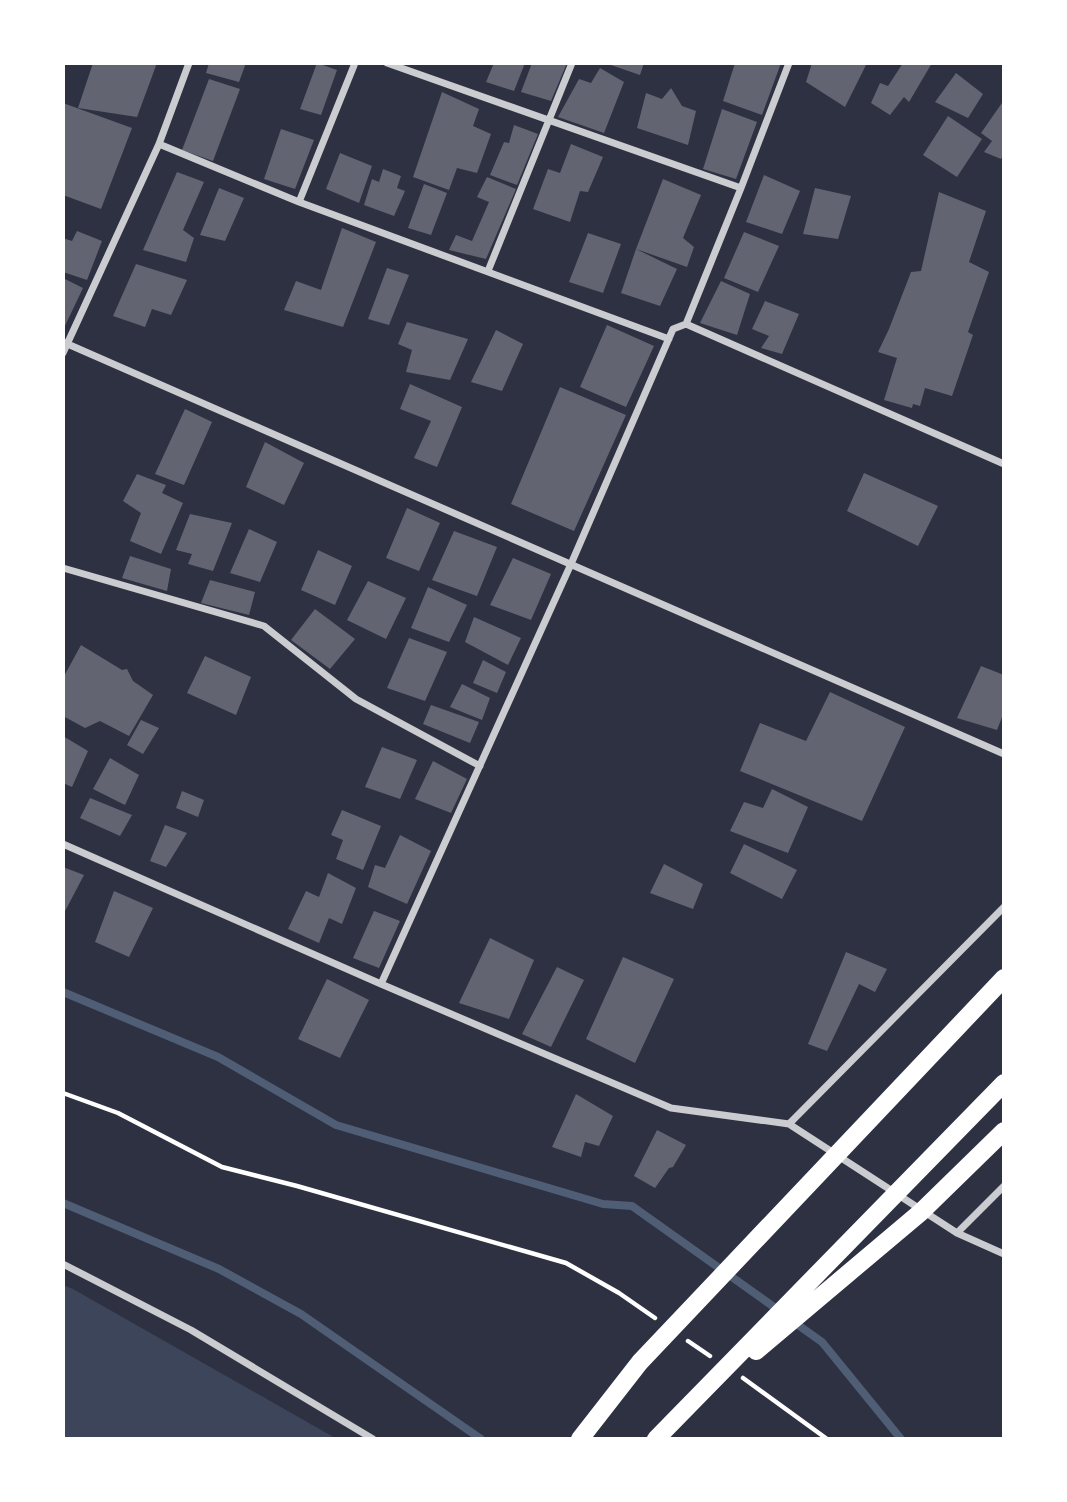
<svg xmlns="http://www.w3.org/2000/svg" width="1067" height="1502" viewBox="0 0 1067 1502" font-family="'Space Grotesk',sans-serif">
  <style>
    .green { fill: #3c4559 }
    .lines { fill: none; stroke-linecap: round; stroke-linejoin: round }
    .stream { stroke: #4f5d75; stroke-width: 8 }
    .building { fill: #626471 }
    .path { stroke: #fff; stroke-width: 4.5 }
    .minor { stroke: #caccd0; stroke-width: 7 }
    .trunk { stroke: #fff; stroke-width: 18 }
  </style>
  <rect width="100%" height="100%" fill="#2d3142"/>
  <path class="green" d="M63 1285 73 1289 337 1439H63Z"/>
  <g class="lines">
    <path class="stream" d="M63 992 218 1057 336 1125 603 1204 632 1206 781 1312
      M63 1203 219 1269 301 1314 481 1439
      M791 1320 822 1342 901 1439"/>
  </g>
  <path class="building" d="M93 63H157L137 117 78 108Z
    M209 63H246L239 82 206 73Z
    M317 63 337 70 321 115 300 109Z
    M494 63H525L514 91 486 82Z
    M532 63H567L551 101 521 92Z
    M605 63H644L640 75Z
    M735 63H781L762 115 723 101Z
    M812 63H867L845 107 806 82Z
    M903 63H932L909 102 904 97 890 115 871 103 880 83 888 86Z
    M600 68 624 82 604 133 558 117 579 79 591 83Z
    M956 73 983 94 968 118 935 102Z
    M209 79 240 89 213 161 182 150Z
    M671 88 682 106 696 111 688 145 637 128 646 93 662 99Z
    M442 92 479 109 473 126 491 134 477 173 457 168 449 190 413 177Z
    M1004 100V154L1001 159 984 152 992 141 981 133Z
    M63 103 132 128 101 209 63 195Z
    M722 109 757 122 736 179 703 169Z
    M948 116 982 139 957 177 923 155Z
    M514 125 538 134 517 185 490 175 504 142 509 143Z
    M281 129 314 140 295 189 264 179Z
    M571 144 603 157 588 192 580 191 570 222 533 209 548 169 560 173Z
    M340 153 372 166 359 203 326 189Z
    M383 169 401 176 397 188 405 191 394 216 364 205 372 179 379 182Z
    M177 172 204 182 183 230 194 238 186 262 143 250Z
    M764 175 800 191 782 234 746 222Z
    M487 177 516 189 486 259 449 250 456 235 472 241 489 202 477 197Z
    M663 179 701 195 683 238 694 247 687 267 636 249 677 269 660 306 621 293 636 249Z
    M424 184 447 193 431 235 408 228Z
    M219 188 244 198 225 241 200 235Z
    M815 188 851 196 838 239 803 234Z
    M939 192 986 211 969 262 989 272 968 332 973 335 952 396 925 388 920 406 913 404 912 408 884 400 897 358 878 352 889 329 911 272 921 271Z
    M342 228 376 242 343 327 284 310 296 281 321 290Z
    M77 231 102 241 87 280 63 272V238L72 241Z
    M744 232 779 246 758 292 724 278Z
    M588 233 621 244 603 293 569 282Z
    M136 264 187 280 171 315 152 309 145 327 113 316Z
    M387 268 409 275 389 325 368 319Z
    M63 278 83 288 63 330Z
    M721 281 750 294 737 335 700 323Z
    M765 301 799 314 782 354 761 348 769 336 752 329Z
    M407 322 468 339 450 380 406 372 412 350 398 344Z
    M607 325 654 346 626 407 580 387Z
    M496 330 523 344 502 391 471 382Z
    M410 384 462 407 437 467 414 458 431 421 400 409Z
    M560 387 626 415 574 531 511 504Z
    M185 409 212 422 184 485 155 474Z
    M265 442 304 463 284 505 246 487Z
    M864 473 938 506 918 546 847 511Z
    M137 474 166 485 162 493 183 503 161 554 130 541 141 513 123 501Z
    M407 508 440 523 419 571 386 558Z
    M190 514 232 523 213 571 188 564 192 554 176 550Z
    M249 529 277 542 260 582 230 573Z
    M454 531 497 547 477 596 432 580Z
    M318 550 352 566 335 605 301 590Z
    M130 556 171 569 167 591 122 578Z
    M513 558 551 574 531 620 490 605Z
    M210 580 255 592 249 615 201 603Z
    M368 581 406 598 386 639 347 620Z
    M428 587 467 605 449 642 411 628Z
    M315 609 355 639 330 669 291 640Z
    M474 617 521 638 508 665 465 642Z
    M409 638 447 652 425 701 387 688Z
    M81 645 122 670 127 669 133 681 153 695 129 736 100 721 85 728 63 716V678Z
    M205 656 251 677 236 715 187 693Z
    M483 660 506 672 497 693 473 683Z
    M981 666 1004 675V712L997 730 957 718Z
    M462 684 490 698 482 720 450 707Z
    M830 692 905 727 862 821 740 771 760 723 806 741Z
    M431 705 479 722 470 743 423 724Z
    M141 720 159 728 143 754 127 745Z
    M63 736 88 751 72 787 63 783Z
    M382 747 417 760 400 799 365 787Z
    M110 758 139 775 125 805 93 789Z
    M433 761 467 779 451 813 415 799Z
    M772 789 808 807 788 853 730 831 744 802 763 808Z
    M182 791 204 800 198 817 176 808Z
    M90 798 132 815 120 836 80 818Z
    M342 810 381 826 363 870 336 859 343 840 331 835Z
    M165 825 187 833 166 867 150 861Z
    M400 835 431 851 407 904 368 887 375 865 385 868Z
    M744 844 797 870 782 899 730 873Z
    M664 864 703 884 693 909 650 893Z
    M63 867 84 875 63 915Z
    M328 873 356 888 342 924 329 918 319 943 288 929 306 891 319 897Z
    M114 891 153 908 129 957 95 942Z
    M374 911 400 921 379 968 353 958Z
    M490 938 534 960 509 1019 459 1003Z
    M846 952 887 969 875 992 859 984 827 1051 808 1044Z
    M623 957 674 979 635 1063 586 1039Z
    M557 967 584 980 551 1047 522 1034Z
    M327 979 369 1000 340 1058 298 1039Z
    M576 1094 613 1116 599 1146 585 1142 581 1157 552 1147Z
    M657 1130 686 1145 673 1167 669 1168 655 1188 634 1176Z"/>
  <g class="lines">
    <path class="path" d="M63 1093 118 1113 222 1167 297 1186 566 1263 619 1293 655 1318
      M688 1341 710 1356
      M743 1378 827 1439"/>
    <path class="minor" d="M387 63 741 188
      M159 144 299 202 669 339
      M299 202 355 63
      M488 271 572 63
      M686 324 1004 464
      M63 342 1004 754
      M63 353 159 144 189 63
      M63 568 264 626 356 699 480 766
      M63 844 381 984 671 1108 789 1124 957 1233 1004 1254
      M381 984 571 564 673 329 686 324 741 188 789 63
      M789 1124 1004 907
      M957 1233 1004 1186
      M63 1264 191 1330 373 1439"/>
    <path class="trunk" d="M756 1351 921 1212 1004 1131
      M580 1439 640 1362 1004 978
      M656 1439 1004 1083"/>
  </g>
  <rect width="1067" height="1502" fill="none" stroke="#ffffff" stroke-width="130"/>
</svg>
